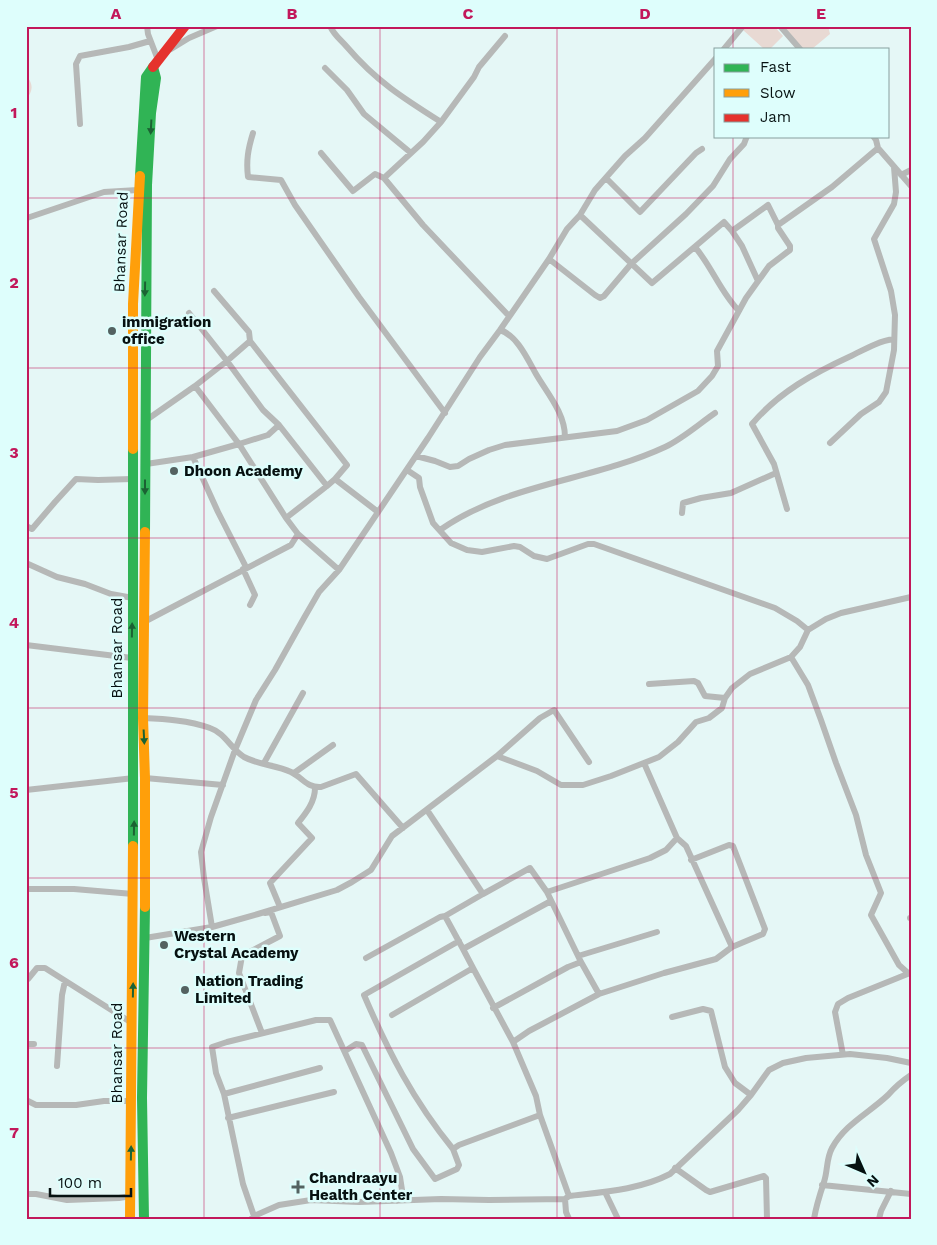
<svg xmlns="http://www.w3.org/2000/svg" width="937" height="1245" viewBox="0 0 937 1245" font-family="'Work Sans',sans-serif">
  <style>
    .green { fill: #e8d9d3 }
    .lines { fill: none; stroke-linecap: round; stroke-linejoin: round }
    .street { stroke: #b6b8b7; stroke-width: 6 }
    .fast { stroke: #30b455; stroke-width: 10 }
    .slow { stroke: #ff9f0a; stroke-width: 10 }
    .jam { stroke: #e5322d; stroke-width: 10 }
    .oneway { fill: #1b6233 }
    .grid { fill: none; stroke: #c2185b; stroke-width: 1; stroke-opacity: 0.55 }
    .poi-dot { fill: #546261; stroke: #defefc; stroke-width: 2 }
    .labels { text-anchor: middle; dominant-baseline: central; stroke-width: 5; stroke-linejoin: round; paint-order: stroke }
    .street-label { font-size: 15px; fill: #061111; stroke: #defefc }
    .poi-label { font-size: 15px; font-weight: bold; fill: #061111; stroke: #defefc; text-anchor: start }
    .neatline { fill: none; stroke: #c2185b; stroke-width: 2 }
    .grid-label { font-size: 16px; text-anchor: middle; font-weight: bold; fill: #c2185b }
  </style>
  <rect width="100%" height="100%" fill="#e5f7f6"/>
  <path class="green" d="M746 26H774L783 36 770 49H764L743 30Z
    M781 26H828L830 34 812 49H803Z
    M26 75C34 85 33 90 26 100Z"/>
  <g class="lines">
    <path class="street" d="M147 26 148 34 158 60
      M330 26C334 35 340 39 347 47 376 81 403 98 441 122
      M780 26 800 49
      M505 36 479 67 474 77 441 122 423 142 384 178 423 225 509 316
      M171 49 189 38 217 26
      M724 49 743 26
      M325 68 347 90 364 114 411 153
      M80 124 76 64 80 56 129 47 150 41
      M253 133C248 149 246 161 248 177L281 180 295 205 359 297 445 413
      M873 136 876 140 878 148 911 186
      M321 153 353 191 375 174 384 178
      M901 175 911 170
      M606 178 640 212 696 153 702 149
      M580 215 652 283 724 222 732 231 768 205 778 225
      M26 216 27 218 104 192 138 190
      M732 231 742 246 758 281
      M695 247C712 267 721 293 739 311
      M549 259 595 295 600 298 604 296 631 264 686 214 713 186 730 159 744 144 747 136
      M214 291 249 332 250 341
      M189 313 227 361 250 341 347 465 335 479
      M500 330C517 335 528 360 536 374 547 393 565 413 565 437
      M195 386 227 361 263 410 279 425 327 486 286 518
      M145 421 195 386 239 444 268 435 279 425
      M830 443 861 414 879 402 886 392 894 350 895 315 891 291 874 239 894 204 896 192 894 167
      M416 456 435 461 450 467 458 466 469 459 489 450 505 445 617 431 647 420 698 391 712 376 718 366 717 351 746 298 769 266 790 250V246L778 228V225L832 187 878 148
      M193 457 239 444 286 518 298 534
      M146 464 193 457 218 512 246 567
      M407 470 419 478 420 487 433 523 451 543 467 550 482 552 514 546 520 547 534 556 547 559 588 544H594L775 608 797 621 808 630
      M327 486 335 479 378 512
      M787 509 774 464 752 424C779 392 814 373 851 356 865 349 879 341 894 339
      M682 513 683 503 701 498 731 493 776 473
      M26 526 32 529 55 502 76 479 98 480 132 479
      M440 530C507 483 592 481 665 447 682 439 699 424 715 413
      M26 563 57 577 85 584 111 594 133 598
      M243 569 255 595 250 605
      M144 622 291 545 298 534 339 570
      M26 645 132 658
      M791 657 808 685 821 720 836 763 856 815 866 855 881 893 871 915 899 965 908 973
      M649 684 694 681 698 683 705 696 725 698
      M142 718C164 719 188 720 210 728 225 733 231 749 244 757 259 765 276 765 291 772 303 778 307 788 321 787L356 774 403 828
      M497 756 540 718 554 710 589 762
      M264 763 303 693
      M644 763 677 838 686 846 732 947
      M294 773 333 745
      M145 778 223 785
      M26 790 134 778
      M26 889H74L133 894
      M547 892 650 858 666 850 677 838
      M280 907 270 883 312 838 298 823C306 813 315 802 315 788
      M445 916 483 894
      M910 918H911
      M212 927 204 878 201 852 211 817 235 750 256 700 275 670 304 618 319 592 339 570 428 438 480 357 500 330 549 259 567 229 580 215 595 190 625 156 645 138 716 58
      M145 938 212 927 258 914 337 890 352 882 371 870 392 836 497 756 537 771 561 785H583L611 776 659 757 678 742 696 722 709 718 722 708 725 698 732 688 750 674 791 657 800 647 808 630 826 619 841 613 911 597
      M463 949 473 968
      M578 956 657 932
      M366 958 440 917 445 916 463 949 551 901
      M26 979H28L37 968H45L132 1023
      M599 994 664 973 716 959 732 947 763 934 765 929 733 846 729 845 691 860
      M493 1008 568 967 581 962
      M392 1015 473 968 513 1042 529 1031 599 994 581 962 547 892 530 868 483 894 427 810
      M672 1017 703 1009 711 1011 725 1067 735 1083 751 1095
      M262 1033 239 973 242 956 280 936 271 912 265 913
      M26 1044H34
      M345 1051 356 1044 362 1045 413 1149 435 1179 457 1169 459 1165 453 1149 459 1145 540 1115 536 1096 513 1042
      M843 1055 835 1012 838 1004 848 998 910 973
      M57 1066 62 995 65 981
      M224 1094 320 1068
      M26 1100 36 1105H76L104 1101H132
      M540 1115 569 1196
      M228 1118 334 1092
      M453 1149C413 1100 389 1053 364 995L459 941
      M675 1168 706 1190 710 1192 764 1176 766 1178 767 1219
      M822 1185 911 1194
      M605 1192 618 1219
      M26 1194H36L67 1200 119 1198 131 1196
      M565 1199 566 1212 569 1219
      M254 1216 243 1184 224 1094 216 1073 212 1047 227 1042 316 1020H330L391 1153 400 1177 402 1190 397 1201
      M251 1219 254 1216 279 1205 311 1200 359 1202 441 1199 489 1200 565 1199 569 1196C603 1192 639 1190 670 1174L738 1110 751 1095 769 1070 783 1063 806 1058 850 1054 887 1058 911 1063
      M814 1219C816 1206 820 1194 824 1182 828 1170 826 1159 832 1148 845 1124 869 1113 888 1095 895 1087 902 1081 911 1075
      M879 1219 881 1211 891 1191"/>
    <path class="fast" d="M140 176 146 77 153 67
      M133 449V846
      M145 532 147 185 151 113 156 78 153 67
      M144 1219 142 1098 145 907"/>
    <path class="slow" d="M133 449V304L140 176
      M145 532 143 718 145 778V907
      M130 1219 133 846"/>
    <path class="jam" d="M153 67 185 26"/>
  </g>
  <defs><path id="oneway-solid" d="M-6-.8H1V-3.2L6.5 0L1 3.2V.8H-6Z" transform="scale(1.25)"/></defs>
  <g class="oneway">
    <use href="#oneway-solid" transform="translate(151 127) rotate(93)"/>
    <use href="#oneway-solid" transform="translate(145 289) rotate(91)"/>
    <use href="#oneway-solid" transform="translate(145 487) rotate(90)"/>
    <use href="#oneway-solid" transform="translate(132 630) rotate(-89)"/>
    <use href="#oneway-solid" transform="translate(144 737) rotate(87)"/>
    <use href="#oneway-solid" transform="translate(134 828) rotate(-89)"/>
    <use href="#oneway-solid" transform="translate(133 990) rotate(-89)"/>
    <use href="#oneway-solid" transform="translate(131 1153) rotate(-89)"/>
  </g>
  <path class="grid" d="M204 26V1219M380 26V1219M557 26V1219M733 26V49M733 136V1219M26 198H911M26 368H911M26 538H911M26 708H911M26 878H911M26 1048H911"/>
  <g class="poi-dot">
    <circle cx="112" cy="331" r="5"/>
    <circle cx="174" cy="471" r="5"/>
    <circle cx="164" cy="945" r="5"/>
    <circle cx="185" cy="990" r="5"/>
    <path d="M295.5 1179.5h5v5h5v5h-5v5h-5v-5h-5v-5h5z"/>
  </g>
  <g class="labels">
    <g class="street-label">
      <text transform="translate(121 242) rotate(-88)">Bhansar Road</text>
      <text transform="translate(117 648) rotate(-90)">Bhansar Road</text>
      <text transform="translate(117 1053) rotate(-90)">Bhansar Road</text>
    </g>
    <g class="poi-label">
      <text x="122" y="322">immigration<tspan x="122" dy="17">office</tspan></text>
      <text x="184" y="471">Dhoon Academy</text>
      <text x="174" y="936">Western<tspan x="174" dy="17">Crystal Academy</tspan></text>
      <text x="195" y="981">Nation Trading<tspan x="195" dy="17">Limited</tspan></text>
      <text x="309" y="1178">Chandraayu<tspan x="309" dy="17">Health Center</tspan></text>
    </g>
  </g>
  <rect width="937" height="1245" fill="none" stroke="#defefc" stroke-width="55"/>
  <rect x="714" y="48" width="175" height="90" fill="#defefc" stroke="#889f9e"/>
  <rect x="724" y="64" width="25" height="8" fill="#30b455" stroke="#889f9e"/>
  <text x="760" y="72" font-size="15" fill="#061111">Fast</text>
  <rect x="724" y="89" width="25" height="8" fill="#ff9f0a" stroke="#889f9e"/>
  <text x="760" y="98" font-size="15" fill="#061111">Slow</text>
  <rect x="724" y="114" width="25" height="8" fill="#e5322d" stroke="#889f9e"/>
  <text x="760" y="122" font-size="15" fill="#061111">Jam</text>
  <g transform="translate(864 1172) rotate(135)" stroke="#defefc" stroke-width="4" paint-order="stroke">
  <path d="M0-4L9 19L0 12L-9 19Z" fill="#061111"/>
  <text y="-8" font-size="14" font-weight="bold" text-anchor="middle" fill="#061111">N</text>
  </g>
  <path d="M50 1188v8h81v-8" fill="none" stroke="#061111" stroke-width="2.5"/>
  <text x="58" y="1188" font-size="15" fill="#061111" stroke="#defefc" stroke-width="4" paint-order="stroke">100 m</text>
  <rect x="28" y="28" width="882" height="1190" class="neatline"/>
  <g class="grid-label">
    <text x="116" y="19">A</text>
    <text x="292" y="19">B</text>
    <text x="468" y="19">C</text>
    <text x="645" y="19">D</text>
    <text x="821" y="19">E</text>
    <text x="14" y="118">1</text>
    <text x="14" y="288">2</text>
    <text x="14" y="458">3</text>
    <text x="14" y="628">4</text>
    <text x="14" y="798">5</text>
    <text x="14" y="968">6</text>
    <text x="14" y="1138">7</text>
  </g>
</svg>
